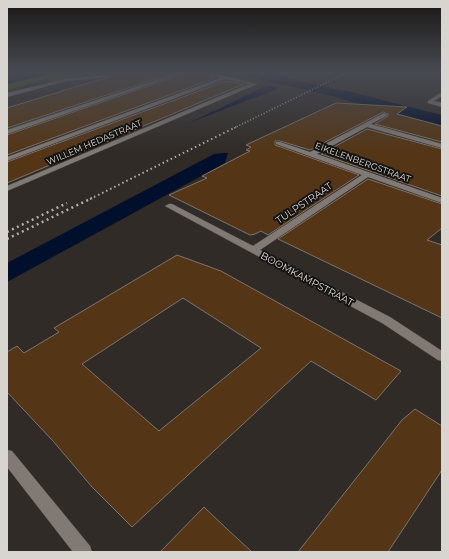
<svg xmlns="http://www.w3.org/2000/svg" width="449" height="559" viewBox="0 0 449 559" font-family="Montserrat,sans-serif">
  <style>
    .green { fill: #485d0b }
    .water { fill: #00102c }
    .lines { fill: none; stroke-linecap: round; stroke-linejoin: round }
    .canal { fill: #00102c; fill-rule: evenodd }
    .building { fill: #543616; stroke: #7b746f; fill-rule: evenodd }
    .minor-casing { stroke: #4e4945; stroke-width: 1 }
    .path { stroke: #706c68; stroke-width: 1.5; stroke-dasharray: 1 1; stroke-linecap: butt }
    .minor { fill: #807974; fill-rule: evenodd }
    .rail-far2 { stroke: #b2afab; stroke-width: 1.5; stroke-dasharray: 1 2; stroke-linecap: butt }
    .rail-far1 { stroke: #b2afab; stroke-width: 2; stroke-dasharray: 1.5 3; stroke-linecap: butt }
    .rail { stroke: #b2afab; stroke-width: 2.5; stroke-dasharray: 2 3.5; stroke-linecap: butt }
    .labels { text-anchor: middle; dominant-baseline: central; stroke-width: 4; stroke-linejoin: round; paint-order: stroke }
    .far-street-label { font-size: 9px; fill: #d8d5d1; stroke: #161412 }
    .street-label { font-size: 10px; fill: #d8d5d1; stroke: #161412 }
  </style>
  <rect width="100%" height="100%" fill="#302b26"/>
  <path class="green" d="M52 73H80L83 76 55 82 47 79 7 90V84Z"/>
  <path class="water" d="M17 73H52L7 84V75Z
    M239 73H272L299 80 301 83C287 90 255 77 239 73Z
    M270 86 276 87 277 89 189 123 264 87Z
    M329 89 346 91 442 115V126L380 110 342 99 325 91Z
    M224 153H228L225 163 7 282V263L214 154Z"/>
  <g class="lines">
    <path class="canal" d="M247 73H267L365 96 367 99 365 102 360 103 249 76Z"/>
  </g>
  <path class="building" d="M120 73H173L7 128V108L98 80 108 78 109 76Z
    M184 73H200L215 78 7 155V135L183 74Z
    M226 81 244 84 7 183V162Z
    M336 103 407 107 397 114 442 126V142L375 124 388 116V114L383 112 310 150 280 141H275V145L359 175 268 235 261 231 255 234 250 235 169 195 207 178 202 176 250 151 246 150 251 147 246 145Z
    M367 129 442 149V196L321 154Z
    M368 179 442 204V228L427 240 442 245V318L278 239Z
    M177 255 221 271 401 371 376 400 311 361 132 527 92 487 53 441 7 392V352L17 346 24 353 59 332 54 328ZM183 298 261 348 159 431 82 364Z
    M415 409 442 426V470L388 552H298L402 420Z
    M204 507 226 528 252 552H160Z"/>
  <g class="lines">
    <defs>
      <path id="minor" d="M177 73H183L7 134V130Z
        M205 73 226 76 257 84 7 191V186L249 84 226 79 7 161V157L220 78Z
        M106 75 108 77 66 81 7 97V93L66 79Z
        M442 92V96L434 101 442 103V107L428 103V101Z
        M384 113 387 115 386 116 371 124 442 144V148L367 127 317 154 442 198V203L368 177 260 250 390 317 442 351V361L438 360 382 323 165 206 169 204H172L253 246 362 175 276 144V142H280L310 152Z
        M7 450 12 451 90 546 92 552H73L7 467Z"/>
    </defs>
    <use href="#minor" class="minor-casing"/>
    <path class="path" d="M119 75 133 73"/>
    <use href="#minor" class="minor"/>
    <path class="rail-far2" d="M234 128 346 73"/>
    <path class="rail-far1" d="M90 199 236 127"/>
    <path class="rail" d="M7 232 67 203
      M7 239 92 198"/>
  </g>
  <linearGradient id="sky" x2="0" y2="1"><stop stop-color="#1a1815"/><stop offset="0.48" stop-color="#484a52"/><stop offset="1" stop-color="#484a52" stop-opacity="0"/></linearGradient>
  <rect width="449" height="151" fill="url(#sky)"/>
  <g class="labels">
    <g class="far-street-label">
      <text transform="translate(94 142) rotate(-23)">WILLEM HEDASTRAAT</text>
      <text transform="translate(363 162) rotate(20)">EIKELENBERGSTRAAT</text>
    </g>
    <g class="street-label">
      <text transform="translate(304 203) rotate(-34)">TULPSTRAAT</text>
      <text transform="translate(307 279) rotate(28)">BOOMKAMPSTRAAT</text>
    </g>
  </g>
  <rect width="449" height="559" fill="none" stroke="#d8d5d1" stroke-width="16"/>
</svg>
